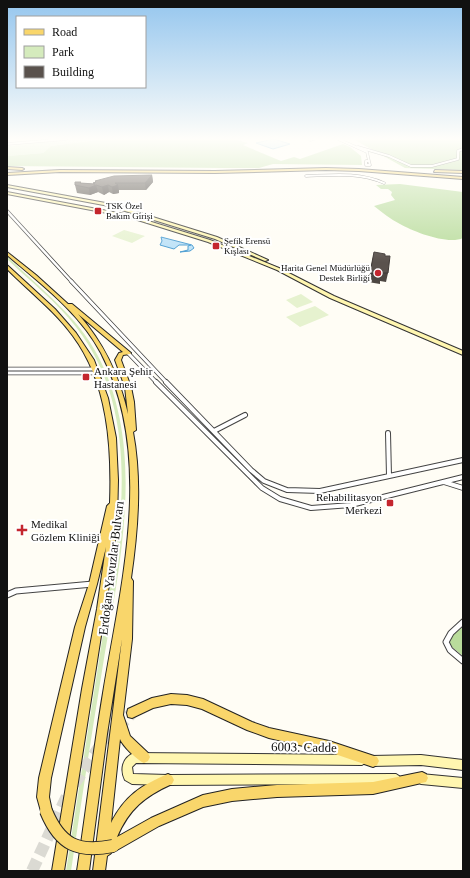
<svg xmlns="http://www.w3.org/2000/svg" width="470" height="878" viewBox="0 0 470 878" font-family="'Times New Roman',serif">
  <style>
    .green { fill: #d5ebbd }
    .forest { fill: #b9dc9c }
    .pitch { fill: #e6f2cf }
    .water { fill: #b9e0f7; stroke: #3f96cf }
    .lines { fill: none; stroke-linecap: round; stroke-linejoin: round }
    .primary-tunnel { stroke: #dbdad3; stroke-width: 12; stroke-dasharray: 12 5.5; stroke-linecap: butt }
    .street-far4-casing { stroke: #444; stroke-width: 3 }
    .street-far3-casing { stroke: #444; stroke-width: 4 }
    .street-far2-casing { stroke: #444; stroke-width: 4.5 }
    .street-far1-casing { stroke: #444; stroke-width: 6 }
    .street-casing { stroke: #444; stroke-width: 7 }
    .secondary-casing { stroke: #333; stroke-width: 2 }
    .primary-casing { stroke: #222; stroke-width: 2 }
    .street-far4 { stroke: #fff; stroke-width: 2 }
    .street-far3 { stroke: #fff; stroke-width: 2.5 }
    .street-far2 { stroke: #fff; stroke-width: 3 }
    .street-far1 { stroke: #fff; stroke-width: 4 }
    .street { stroke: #fff; stroke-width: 5 }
    .secondary { fill: #fff6b0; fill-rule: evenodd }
    .primary { fill: #f9d66b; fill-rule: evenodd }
    .primary-bridge-casing { stroke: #222; stroke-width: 14; stroke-linecap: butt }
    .primary-bridge { stroke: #f9d66b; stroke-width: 12 }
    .wall { fill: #4d4742 }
    .shaded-wall { fill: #3f3936 }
    .building { fill: #5a524d; stroke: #3f3936 }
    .poi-dot { fill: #c4262e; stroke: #fff; stroke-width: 1.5 }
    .labels { text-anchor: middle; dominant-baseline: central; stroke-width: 4; stroke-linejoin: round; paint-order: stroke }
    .far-poi-label { font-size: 9px; fill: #111; stroke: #fff; text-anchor: start }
    .poi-label { font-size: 11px; fill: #111; stroke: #fff; text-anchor: start }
    .near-street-label { font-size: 13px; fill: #111; stroke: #fff }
  </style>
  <rect width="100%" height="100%" fill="#fffdf5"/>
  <path class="green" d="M72 139H104L51 146 43 153 7 156V147L9 146Z
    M7 256C39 288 77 315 98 356 148 452 118 570 102 671 91 738 81 804 71 871H66L119 532C126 460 122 386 76 327 57 302 30 281 7 259Z"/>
  <path class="forest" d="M104 139H234L248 143 243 145 281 161 294 157 300 159 343 144 350 147 361 156 362 165 273 164 259 168H224L7 166V156L43 153 51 146Z
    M353 139H463V170L405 168Z
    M400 184 463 192V238C448 245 414 232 400 224 390 219 382 212 374 206L395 200 391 195 392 192 388 189H381L376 185Z
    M463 627V656L452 647 448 642 451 636Z"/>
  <path class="pitch" d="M124 230 145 236 132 243 112 236Z
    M301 294 313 302 297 308 286 300Z
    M315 306 329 315 300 327 286 317Z"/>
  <path class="water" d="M274 139 290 144 273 149 256 143Z
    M161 237 192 245 194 248 190 251 180 252 188 250V246L191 245H179L174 249 160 245 162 241Z"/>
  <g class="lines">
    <path class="primary-tunnel" d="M74 784 100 746 132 713
      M32 871 67 796"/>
    <defs>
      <path id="street-far4" d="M338 139 367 152 369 161
        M310 140 314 139
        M7 144 66 139
        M358 147 389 156 411 166H432L458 159V151L463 149
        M366 161H369L370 165H366Z
        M306 176C333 175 359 172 384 183"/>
      <path id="street-far3" d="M7 211 72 282"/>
      <path id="street-far2" d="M71 281 167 383
        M128 353 157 383
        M7 369H95
        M7 373H96"/>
      <path id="street-far1" d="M156 382 262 488 280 499 311 508 351 505 463 477
        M166 382 251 470 264 481 287 490 320 491 463 460
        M214 431 245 415
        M388 433 389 476
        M444 482 463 488"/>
      <path id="street" d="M7 595 16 591 93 584
        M463 622 451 633 446 642 450 650 463 661"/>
      <path id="secondary" d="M7 185 111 204 217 237 268 260 265 261 215 239 109 206 7 187Z
        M7 192 129 215 210 240 279 268 334 296 463 351V355L330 298 277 270 208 242 128 217 7 194Z
        M134 753 362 755 365 757 367 760 368 758 371 756 421 755 463 760V770L421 765 371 766 368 764 366 761 365 763 362 765 136 763 132 767 133 774 168 775 396 774 399 776 401 779 399 782 396 784 168 785 132 784 125 780C120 770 122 758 134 753Z
        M421 774 463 778V788L421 784 418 782 416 779 418 776Z"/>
      <path id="primary" d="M7 167 22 168 24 169 22 170 7 169Z
        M326 168 359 169 463 177V179L359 171 326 170 215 173 60 172 7 175V173L60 170 215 171Z
        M435 170 463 171V173L434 172Z
        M7 252 36 275 68 304H72L131 353 130 354 123 355 121 360 131 387 134 402 136 430 133 432C142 480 138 530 131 578L133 581 132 639 123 715 130 736 148 753 150 757 148 761 144 763C137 760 123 746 120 739L111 823C124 797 141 785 168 774L172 776 174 780 172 784C145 796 129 809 117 837L151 818 203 795 232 789 277 785 373 782 422 772 426 774 428 778 426 782 373 794 277 797 232 801 203 807 159 826 117 850 113 852H112L110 854 107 856 105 871H93L122 639 107 734 89 871H77C86 812 93 752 103 693 121 584 155 457 101 353 80 313 41 284 7 255ZM78 314 123 352 119 353 115 360 125 387 128 414C119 375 104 343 78 314Z
        M7 265 55 309 76 333 94 360 108 398 116 438 118 480 117 523 112 566 64 871H52L82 689 97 609 106 547 97 584 85 627 51 778 49 797 52 811 50 815 46 817 42 815 37 797 39 778 75 627 89 584 107 506 110 503C112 447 108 383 73 336 55 311 29 291 7 269Z
        M171 694 187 695 203 699 252 722 269 728 329 741 377 757 379 761 377 765 373 767 329 752 269 738 247 730 202 709 187 705 171 704 153 708 132 718 128 717 127 713 128 709 152 698Z"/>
    </defs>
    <use href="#street-far4" class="street-far4-casing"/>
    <use href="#street-far3" class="street-far3-casing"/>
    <use href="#street-far2" class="street-far2-casing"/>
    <use href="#street-far1" class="street-far1-casing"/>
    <use href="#street" class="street-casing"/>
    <use href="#secondary" class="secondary-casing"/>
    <use href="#primary" class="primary-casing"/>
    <use href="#street-far4" class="street-far4"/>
    <use href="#street-far3" class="street-far3"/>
    <use href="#street-far2" class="street-far2"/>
    <use href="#street-far1" class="street-far1"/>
    <use href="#street" class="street"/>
    <use href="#secondary" class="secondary"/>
    <use href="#primary" class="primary"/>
    <defs>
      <path id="primary-bridge" d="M46 811C60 845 78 853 113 846"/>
    </defs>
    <use href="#primary-bridge" class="primary-bridge-casing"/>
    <use href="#primary-bridge" class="primary-bridge"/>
  </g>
  <path class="wall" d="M152 175 153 182 146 190H119V193L113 194 109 192 104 195 98 192 90 195 77 193 75 185 81 182V183L93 184V183L95 182V181Z
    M374 252 385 256 388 273 386 282 380 281V284L368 282Z"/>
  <path class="shaded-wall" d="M152 175 153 182 146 190 145 183Z
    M96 185 98 192 90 195 89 188Z
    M108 185 109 192 104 195 102 187Z
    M118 185 119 193 113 194 112 187Z"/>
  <path class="building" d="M152 175 145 183H115L118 185 112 187 108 185 102 187 96 185 89 188 75 185V182H81L80 183 95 184 93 183 96 182 95 181 114 176Z
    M374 252 385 254V256H390L388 273H382V275L370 273Z"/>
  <linearGradient id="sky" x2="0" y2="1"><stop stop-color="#95c6ee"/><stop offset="0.53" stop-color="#fffefa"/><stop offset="1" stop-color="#fffefa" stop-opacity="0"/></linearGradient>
  <rect width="470" height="262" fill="url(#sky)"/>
  <g class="poi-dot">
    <rect x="94" y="207" width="8" height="8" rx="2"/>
    <rect x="212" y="242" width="8" height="8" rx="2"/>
    <circle cx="378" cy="273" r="4"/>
    <rect x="82" y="373" width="8" height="8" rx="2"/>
    <rect x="386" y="499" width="8" height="8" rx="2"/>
    <path d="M20 524h4v4h4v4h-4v4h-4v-4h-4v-4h4z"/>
  </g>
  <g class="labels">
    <g class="far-poi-label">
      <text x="106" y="206">TSK Özel<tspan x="106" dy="10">Bakım Girişi</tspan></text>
      <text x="224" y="241">Şefik Erensü<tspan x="224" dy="10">Kışlası</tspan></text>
      <text x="370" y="268" text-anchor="end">Harita Genel Müdürlüğü<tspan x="370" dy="10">Destek Birliği</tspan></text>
    </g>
    <g class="poi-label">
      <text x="94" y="371">Ankara Şehir<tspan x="94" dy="13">Hastanesi</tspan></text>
      <text x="382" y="497" text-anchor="end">Rehabilitasyon<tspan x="382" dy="13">Merkezi</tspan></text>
      <text x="31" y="524">Medikal<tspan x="31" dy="13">Gözlem Kliniği</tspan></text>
    </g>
    <g class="near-street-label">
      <text transform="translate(111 568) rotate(-83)">Erdoğan Yavuzlar Bulvarı</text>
      <text transform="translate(304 747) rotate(1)">6003. Cadde</text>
    </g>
  </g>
  <rect width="470" height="878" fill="none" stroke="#111111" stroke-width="16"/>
  <rect x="16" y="16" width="130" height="72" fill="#ffffff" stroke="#a0a0a0"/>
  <rect x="24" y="29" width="20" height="6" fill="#f9d66b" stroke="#a0a0a0"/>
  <text x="52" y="36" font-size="12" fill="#111111">Road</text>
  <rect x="24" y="46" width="20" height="12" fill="#d5ebbd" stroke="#a0a0a0"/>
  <text x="52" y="56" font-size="12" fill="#111111">Park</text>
  <rect x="24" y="66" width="20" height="12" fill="#5a524d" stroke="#a0a0a0"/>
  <text x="52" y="76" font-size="12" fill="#111111">Building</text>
</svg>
